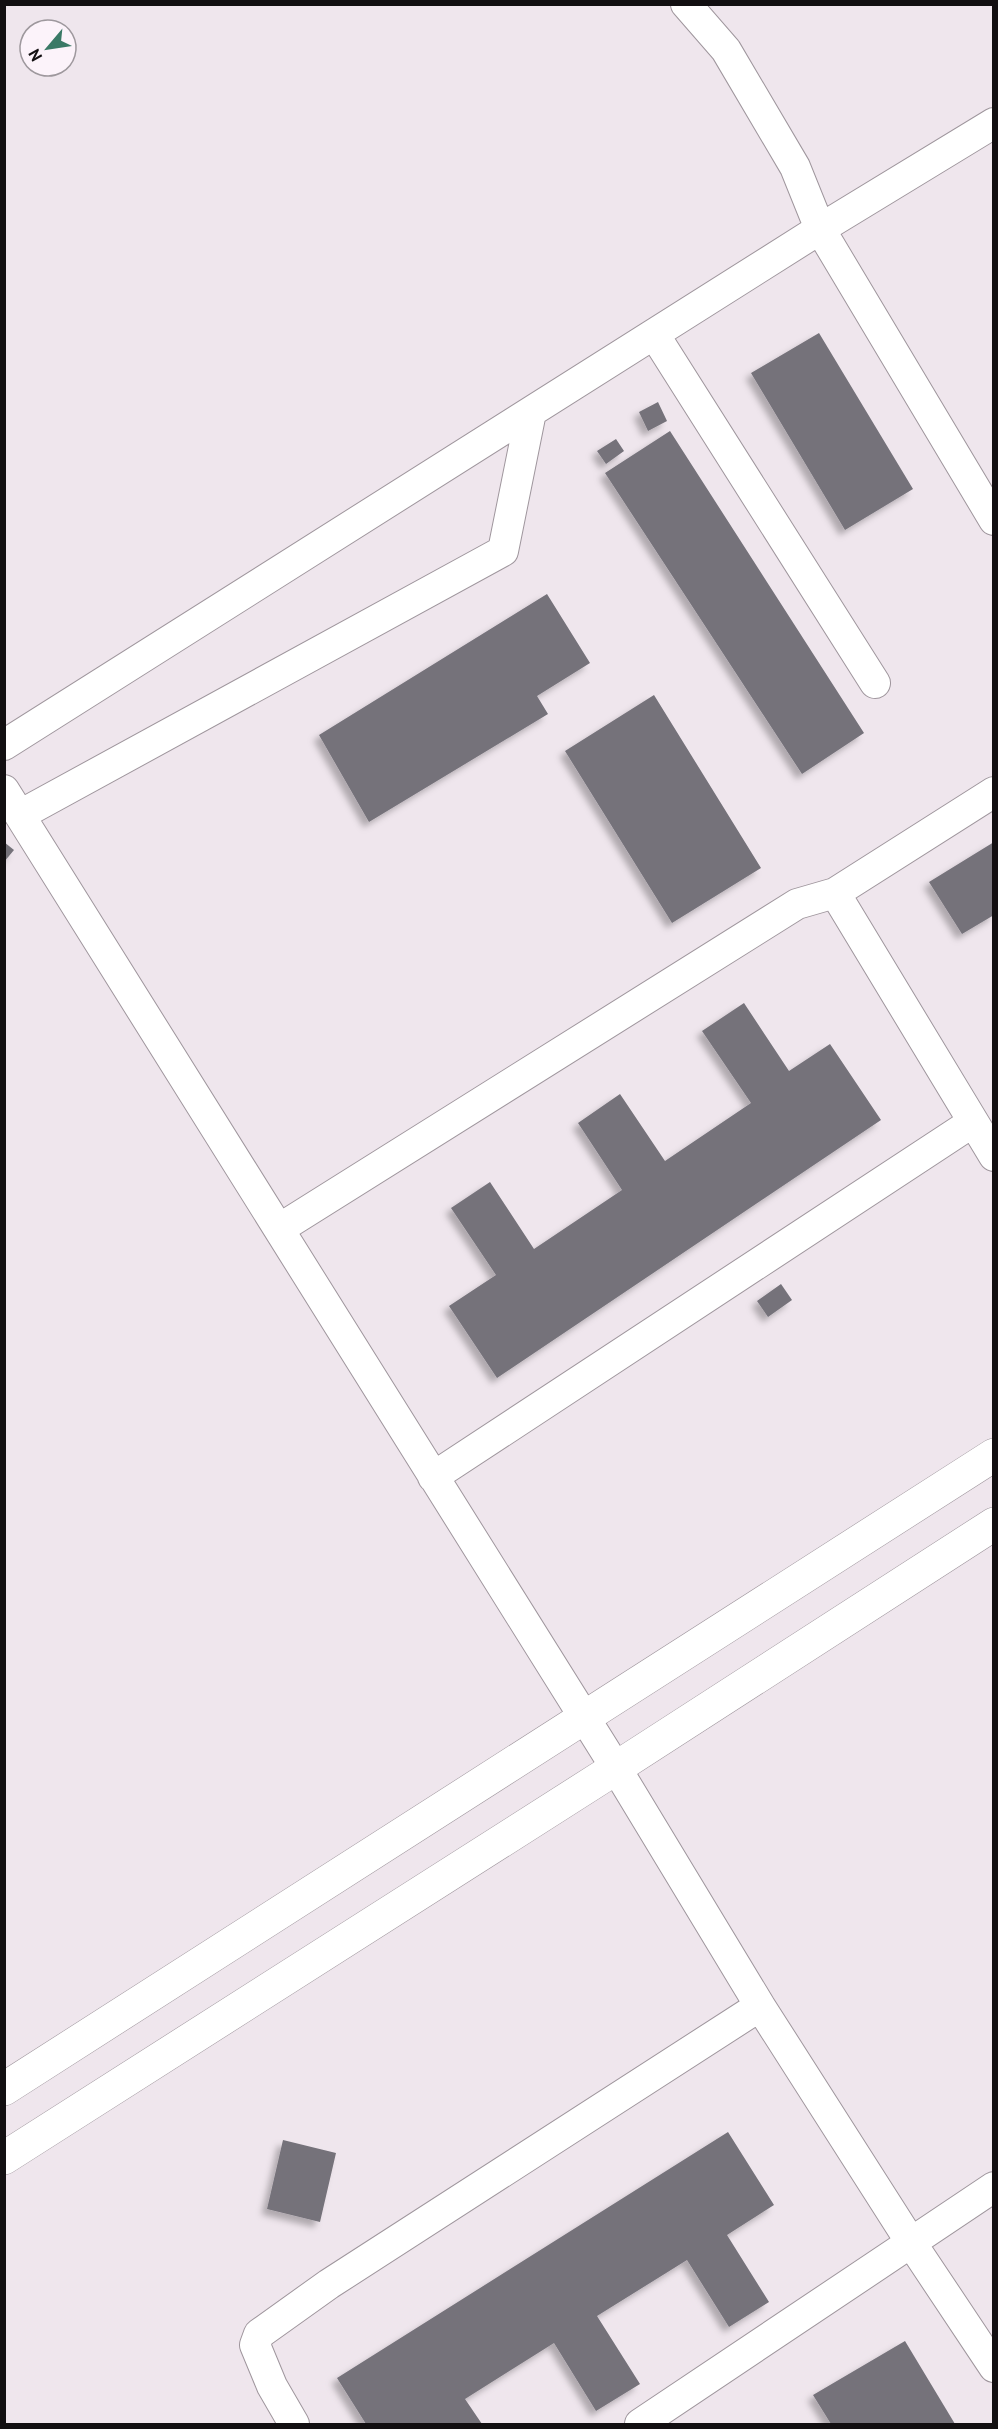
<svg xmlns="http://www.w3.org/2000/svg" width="998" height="2429" viewBox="0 0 998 2429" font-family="'PT Sans',sans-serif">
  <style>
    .building { fill: #75727a; filter: url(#shadow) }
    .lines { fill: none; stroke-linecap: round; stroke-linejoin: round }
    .street-casing { stroke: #9f969d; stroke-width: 32 }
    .secondary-casing { stroke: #9f969d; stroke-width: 34 }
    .street { stroke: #fff; stroke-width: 30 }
    .secondary { stroke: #fff; stroke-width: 33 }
  </style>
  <defs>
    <filter id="shadow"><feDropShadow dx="-5.5" dy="5.5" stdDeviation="3" flood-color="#0004"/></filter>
  </defs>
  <rect width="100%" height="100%" fill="#efe6ed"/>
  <path class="building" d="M819 333 913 489 845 530 751 373Z
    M658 402 667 421 648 431 639 412Z
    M670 431 864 733 802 774 605 473Z
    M616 439 624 451 606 464 597 451Z
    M547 594 590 663 537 696 548 714 369 822 319 735Z
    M654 695 761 868 672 923 565 751Z
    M4 842 14 850 4 862Z
    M994 842V915L962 934 929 882Z
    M744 1003 789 1071 830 1044 881 1120 497 1378 449 1306 496 1275 451 1208 490 1182 534 1249 622 1190 578 1123 620 1094 665 1161 751 1103 702 1031Z
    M781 1284 792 1300 768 1317 757 1301Z
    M728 2132 774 2205 727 2235 769 2302 729 2327 687 2260 597 2316 640 2384 596 2411 554 2343 465 2399 482 2424H366L337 2378Z
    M283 2140 336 2153 320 2222 267 2209Z
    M905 2341 955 2424H831L813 2395Z"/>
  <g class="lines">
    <defs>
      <path id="street" d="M686 4 726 50 795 167 820 229 994 520
        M654 334 875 683
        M4 745 820 229 994 123
        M4 790 616 1768 760 2006 910 2241 994 2367
        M20 815 503 551 531 412
        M835 893 994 1156
        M279 1229 797 904 835 893 994 792
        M433 1477 973 1122
        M294 2424 272 2386 255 2345 259 2334 329 2284 760 2006
        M640 2424 994 2187"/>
      <path id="secondary" d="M4 2089 994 1455
        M4 2158 616 1768 994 1524"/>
    </defs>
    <use href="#street" class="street-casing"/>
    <use href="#secondary" class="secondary-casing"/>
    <use href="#street" class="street"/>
    <use href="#secondary" class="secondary"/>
  </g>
  <rect width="998" height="2429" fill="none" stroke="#120f11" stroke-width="12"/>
  <g transform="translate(48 48) rotate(241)"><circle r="28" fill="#fcf3fa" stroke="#9e989d" stroke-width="1.5"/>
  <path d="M0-4.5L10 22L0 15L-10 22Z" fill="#3a7966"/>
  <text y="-9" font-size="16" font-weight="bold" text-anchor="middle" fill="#120f11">N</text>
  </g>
</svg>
